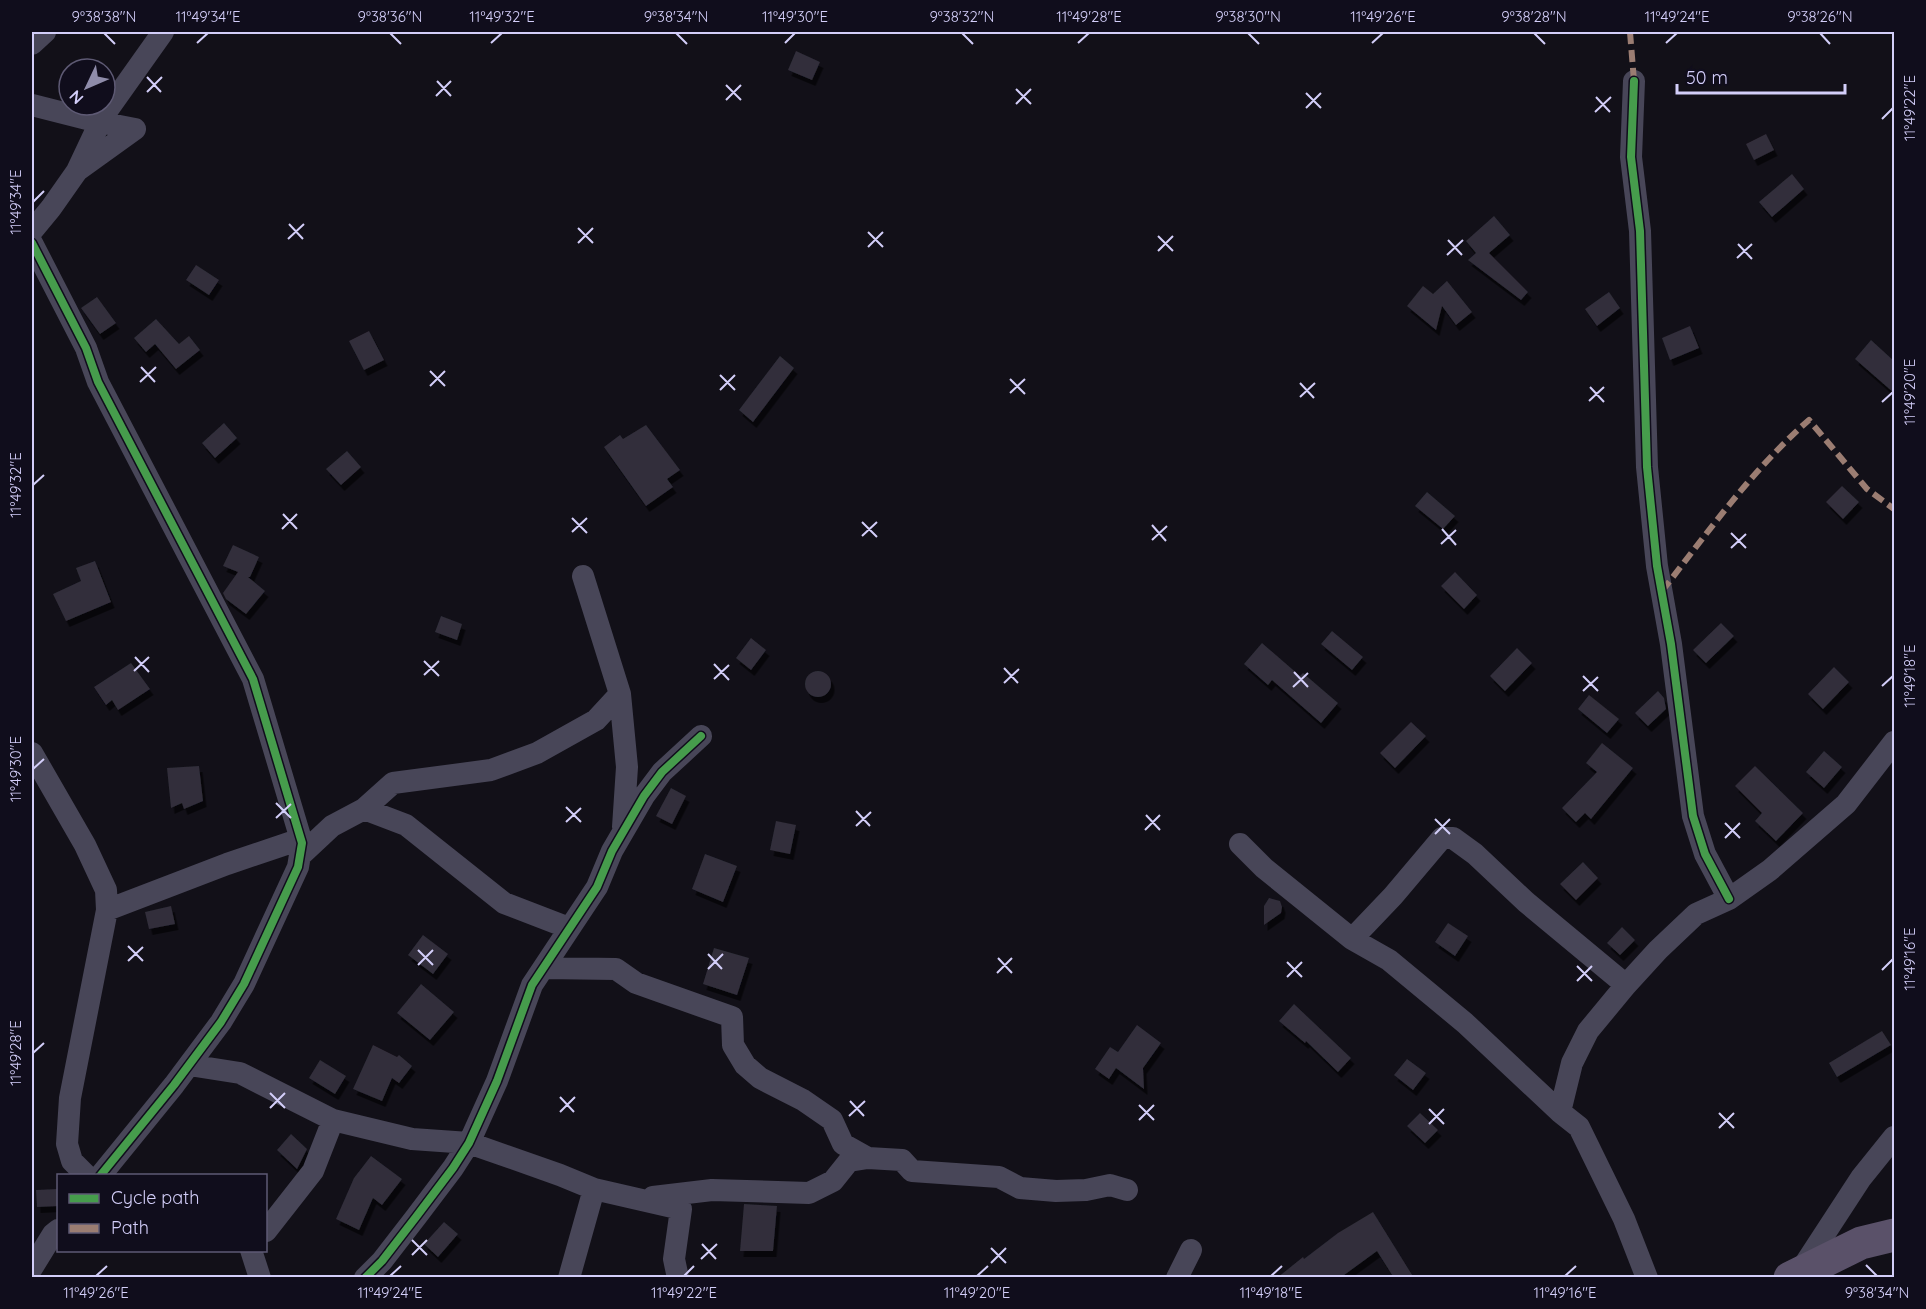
<svg xmlns="http://www.w3.org/2000/svg" width="1926" height="1309" viewBox="0 0 1926 1309" font-family="Quicksand,sans-serif">
  <style>
    .building { fill: #302e3a; filter: url(#shadow) }
    .lines { fill: none; stroke-linecap: round; stroke-linejoin: round }
    .minor { stroke: #484658; stroke-width: 22 }
    .primary { stroke: #5a5169; stroke-width: 33 }
    .quiet { stroke: #9b7d72; stroke-width: 6; stroke-dasharray: 12 6; stroke-linecap: butt }
    .cycleway-casing { stroke: #100d1c; stroke-width: 11 }
    .cycleway { stroke: #469c4c; stroke-width: 8 }
    .ticks { fill: none; stroke: #d3cef9; stroke-width: 2 }
    .neatline { fill: none; stroke: #d3cef9; stroke-width: 2 }
    .ticks-label { font-size: 15px; text-anchor: middle; fill: #d3cef9 }
  </style>
  <defs>
    <filter id="shadow"><feDropShadow dx="3.5" dy="6" stdDeviation="0" flood-color="#0009"/></filter>
  </defs>
  <rect width="100%" height="100%" fill="#121018"/>
  <path class="building" d="M796 51 820 62 812 80 788 70Z
    M1766 134 1774 150 1754 160 1746 144Z
    M1792 174 1804 189 1772 217 1759 202Z
    M1494 216 1510 235 1489 253 1528 292 1521 300 1468 260 1476 253 1466 241Z
    M196 265 219 280 209 295 186 280Z
    M1448 280 1447 281 1472 312 1456 325 1442 306 1436 330 1407 306 1423 286 1433 294Z
    M1609 292 1620 308 1597 326 1585 309Z
    M97 297 116 323 100 334 81 308Z
    M156 319 179 344 189 336 200 350 176 369 155 344 146 352 134 338Z
    M1690 326 1699 348 1670 360 1662 338Z
    M369 331 384 360 364 370 349 341Z
    M1871 340 1894 361V393L1855 359Z
    M780 356 794 368 753 422 739 410Z
    M224 423 237 438 215 458 202 443Z
    M646 425 680 470 667 479 673 487 646 506 604 447 620 435 623 439Z
    M347 451 361 467 341 485 326 469Z
    M1842 486 1859 502 1843 519 1826 502Z
    M1427 492 1455 516 1443 529 1415 506Z
    M233 545 259 557 250 577H248L265 591 246 614 226 599 223 593 238 572 223 566Z
    M95 561 111 602 66 621 53 594 81 581 76 568Z
    M1455 572 1477 595 1464 609 1441 586Z
    M441 616 462 624 457 640 435 632Z
    M1721 623 1734 636 1706 663 1693 650Z
    M1332 631 1363 657 1352 670 1321 644Z
    M751 638 766 650 751 670 736 658Z
    M1262 643 1300 676 1303 673 1338 703 1321 723 1272 680 1268 685 1244 664Z
    M1517 648 1532 663 1505 691 1490 676Z
    M131 663 150 689 118 710 112 700 106 705 94 687Z
    M1834 667 1849 682 1823 709 1808 694Z
    M805 684a13 13 0 1 1 26 0a13 13 0 1 1-26 0Z
    M1658 691 1664 698 1666 709 1648 726 1635 713Z
    M1589 695 1619 719 1607 733 1578 709Z
    M1411 722 1426 736 1395 768 1380 753Z
    M1602 743 1633 768 1591 819 1585 813 1576 822 1562 808 1597 772 1586 763Z
    M1824 751 1842 767 1824 788 1806 772Z
    M199 766 203 801 184 809 182 803 171 808 167 768Z
    M1755 766 1803 813 1776 841 1755 821 1762 813 1735 786Z
    M671 788 686 796 672 824 656 816Z
    M776 821 796 825 790 854 770 850Z
    M705 854 737 866 723 902 692 889Z
    M1583 862 1598 878 1576 900 1560 884Z
    M1269 898 1280 901 1282 907 1281 913 1264 925V906Z
    M171 906 175 924 149 929 145 912Z
    M1448 923 1468 936 1455 956 1435 942Z
    M1622 927 1635 940 1620 955 1607 943Z
    M423 935 448 954 433 974 408 955Z
    M714 948 749 958 737 995 703 984Z
    M421 984 454 1012 430 1040 397 1013Z
    M1294 1004 1351 1058 1338 1072 1306 1041 1305 1043 1279 1021Z
    M1137 1025 1161 1043 1143 1068 1144 1089 1116 1068 1109 1079 1095 1069 1110 1047 1118 1052Z
    M1882 1031 1891 1045 1837 1077 1829 1063Z
    M373 1045 397 1057 399 1055 412 1066 399 1083 392 1078 382 1101 353 1089Z
    M1407 1059 1426 1073 1413 1090 1394 1075Z
    M320 1060 346 1076 335 1094 309 1078Z
    M1420 1113 1438 1130 1425 1143 1407 1126Z
    M291 1134 307 1149 297 1169 277 1150Z
    M371 1156 402 1179 382 1205 373 1198 359 1230 336 1219 354 1178Z
    M58 1189V1206L37 1207 36 1190Z
    M744 1204 777 1206 773 1251H740Z
    M1373 1212 1414 1278H1394L1377 1251 1340 1278H1277L1303 1257 1304 1259 1338 1233Z
    M444 1222 458 1234 438 1257 424 1244Z"/>
  <g class="lines">
    <path class="minor" d="M32 44 45 32
      M1634 81 1631 157 1640 231 1647 467 1657 566 1671 644 1693 816 1705 854 1729 899
      M32 105 99 122 135 129
      M78 170 135 129
      M32 231 51 208 77 171 102 118 163 32
      M32 243 86 348 98 382 253 679 302 843 298 867 244 984 221 1022 174 1085 100 1176
      M583 576 620 694 627 767 623 827
      M32 753 85 845 106 890 107 910 70 1098 67 1144 72 1161 87 1176
      M364 809 406 825 504 903 569 928
      M1240 844 1264 868 1352 939 1389 960 1465 1023 1560 1112 1579 1127 1624 1219 1647 1278
      M301 855 332 826 364 809 393 783 491 770 537 753 596 720 620 694
      M107 910 227 864 301 839
      M1352 939 1393 896 1442 838H1453L1475 854 1526 902 1626 985
      M544 968 616 969 636 983 732 1017 733 1045 745 1065 760 1078 803 1100 832 1120 843 1144 868 1158
      M189 1065 240 1073 333 1120 412 1139 469 1143 560 1175 594 1189 681 1209 674 1259 678 1278
      M1560 1112 1572 1063 1588 1031 1626 985 1658 950 1696 914 1729 899 1770 870 1846 804 1894 742
      M653 1197 712 1190 809 1193 833 1181 849 1161 868 1158 902 1160 912 1171 999 1177 1020 1188 1056 1191 1086 1190 1110 1185 1127 1190
      M266 1231 313 1171 333 1120
      M251 1250 260 1278
      M32 1268 53 1234 58 1230
      M1799 1273 1861 1178 1894 1137
      M365 1278 382 1261 416 1217 453 1168 469 1143 497 1081 532 985 597 887 612 851 644 796 662 772 701 736
      M569 1278 594 1189
      M1177 1278 1191 1250"/>
    <path class="primary" d="M1790 1278 1861 1243 1894 1235"/>
    <path class="quiet" d="M1630 32 1634 81
      M1662 591C1708 532 1752 470 1809 420L1867 489 1894 509"/>
    <defs>
      <path id="cycleway" d="M1634 81 1631 157 1640 231 1647 467 1657 566 1671 644 1693 816 1705 854 1729 899
        M32 243 86 348 98 382 253 679 302 843 298 867 244 984 221 1022 174 1085 100 1176
        M365 1278 382 1261 416 1217 453 1168 469 1143 497 1081 532 985 597 887 612 851 644 796 662 772 701 736"/>
    </defs>
    <use href="#cycleway" class="cycleway-casing"/>
    <use href="#cycleway" class="cycleway"/>
  </g>
  <path class="ticks" d="M104 33 115 44M390 33 401 44M676 33 687 44M962 33 973 44M1248 33 1259 44M1534 33 1545 44M1820 33 1830 44M197 43 208 33M491 43 502 33M785 43 795 33M1078 43 1089 33M1372 43 1383 33M1666 43 1677 33M147 77 161 92M437 81 451 96M726 85 741 100M1016 89 1031 104M147 92 162 77M1306 93 1321 108M436 96 451 81M1596 97 1610 112M726 100 741 85M1016 104 1031 89M1306 108 1321 93M1595 112 1611 97M1882 119 1893 108M33 202 44 191M289 224 303 239M578 228 593 243M868 232 883 247M1158 236 1173 251M288 239 304 224M1448 240 1462 255M578 243 593 228M1738 244 1752 259M868 247 883 232M1158 251 1173 236M1447 255 1463 240M1737 258 1752 244M141 367 155 382M430 371 445 386M720 375 735 390M1010 379 1025 394M140 382 156 367M1300 383 1314 398M430 386 445 371M1590 387 1604 402M720 390 735 375M1010 393 1025 379M1300 397 1315 383M1589 401 1604 387M1882 402 1893 392M33 485 44 475M283 514 297 529M572 518 587 533M862 522 877 537M1152 525 1166 541M282 529 297 514M1442 529 1456 545M572 532 587 518M1731 533 1746 548M862 536 877 522M1152 540 1167 526M1441 544 1456 530M1731 548 1746 534M135 657 149 672M424 661 439 676M714 664 729 680M1004 668 1018 683M134 671 149 657M1294 672 1308 687M424 675 439 661M1583 676 1598 691M714 679 729 665M1004 683 1019 669M1882 686 1893 676M1293 687 1308 673M1583 691 1598 677M33 769 44 759M276 803 291 818M566 807 581 822M856 811 870 826M1146 815 1160 830M276 818 291 804M1435 819 1450 834M566 822 581 808M1725 823 1740 838M856 826 871 812M1145 830 1160 815M1435 834 1450 819M1725 838 1740 823M128 946 143 961M418 950 433 965M708 954 722 969M998 958 1012 973M128 961 143 947M1287 962 1302 977M418 965 433 950M1577 966 1592 981M708 969 723 954M1882 970 1893 959M997 973 1012 958M1287 977 1302 962M1577 981 1592 966M33 1053 44 1043M270 1093 285 1108M560 1097 574 1112M850 1101 864 1116M1139 1105 1154 1120M270 1108 285 1093M1429 1109 1444 1124M560 1112 575 1097M1719 1113 1734 1128M849 1116 865 1101M1139 1120 1154 1105M1429 1124 1444 1109M1719 1128 1734 1113M412 1240 427 1255M702 1244 716 1259M991 1248 1006 1263M412 1255 427 1240M701 1259 717 1244M991 1263 1006 1248M1866 1265 1877 1276M96 1276 107 1266M390 1276 401 1266M684 1276 694 1266M977 1276 988 1266M1271 1276 1282 1266M1565 1276 1576 1266"/>
  <rect width="1926" height="1309" fill="none" stroke="#100d1c" stroke-width="66"/>
  <rect x="57" y="1174" width="210" height="78" fill="#100d1c" stroke="#5e5a74" stroke-width="1.5"/>
  <rect x="69" y="1194" width="30" height="9" fill="#469c4c" stroke="#5e5a74" stroke-width="1.5"/>
  <text x="111" y="1204" font-size="18" fill="#d3cef9">Cycle path</text>
  <rect x="69" y="1224" width="30" height="9" fill="#9b7d72" stroke="#5e5a74" stroke-width="1.5"/>
  <text x="111" y="1234" font-size="18" fill="#d3cef9">Path</text>
  <g transform="translate(87 87) rotate(226)"><circle r="28" fill="#100d1c" stroke="#5e5a74" stroke-width="1.5"/>
  <path d="M0-4.5L10 22L0 15L-10 22Z" fill="#8f8caa"/>
  <text y="-9" font-size="16" font-weight="bold" text-anchor="middle" fill="#d3cef9">N</text>
  </g>
  <path d="M1677 84v9h168v-9" fill="none" stroke="#d3cef9" stroke-width="3"/>
  <text x="1686" y="84" font-size="18" fill="#d3cef9" stroke="#100d1c" stroke-width="4.5" paint-order="stroke">50 m</text>
  <rect x="33" y="33" width="1860" height="1243" class="neatline"/>
  <g class="ticks-label">
    <text x="104" y="22">9°38'38"N</text>
    <text x="208" y="22">11°49'34"E</text>
    <text x="390" y="22">9°38'36"N</text>
    <text x="502" y="22">11°49'32"E</text>
    <text x="676" y="22">9°38'34"N</text>
    <text x="795" y="22">11°49'30"E</text>
    <text x="962" y="22">9°38'32"N</text>
    <text x="1089" y="22">11°49'28"E</text>
    <text x="1248" y="22">9°38'30"N</text>
    <text x="1383" y="22">11°49'26"E</text>
    <text x="1534" y="22">9°38'28"N</text>
    <text x="1677" y="22">11°49'24"E</text>
    <text x="1820" y="22">9°38'26"N</text>
    <text transform="translate(1910 108) rotate(-90)" y="5">11°49'22"E</text>
    <text transform="translate(16 202) rotate(-90)" y="5">11°49'34"E</text>
    <text transform="translate(1910 392) rotate(-90)" y="5">11°49'20"E</text>
    <text transform="translate(16 485) rotate(-90)" y="5">11°49'32"E</text>
    <text transform="translate(1910 676) rotate(-90)" y="5">11°49'18"E</text>
    <text transform="translate(16 769) rotate(-90)" y="5">11°49'30"E</text>
    <text transform="translate(1910 959) rotate(-90)" y="5">11°49'16"E</text>
    <text transform="translate(16 1053) rotate(-90)" y="5">11°49'28"E</text>
    <text x="96" y="1298">11°49'26"E</text>
    <text x="390" y="1298">11°49'24"E</text>
    <text x="684" y="1298">11°49'22"E</text>
    <text x="977" y="1298">11°49'20"E</text>
    <text x="1271" y="1298">11°49'18"E</text>
    <text x="1565" y="1298">11°49'16"E</text>
    <text x="1877" y="1298">9°38'34"N</text>
  </g>
</svg>
